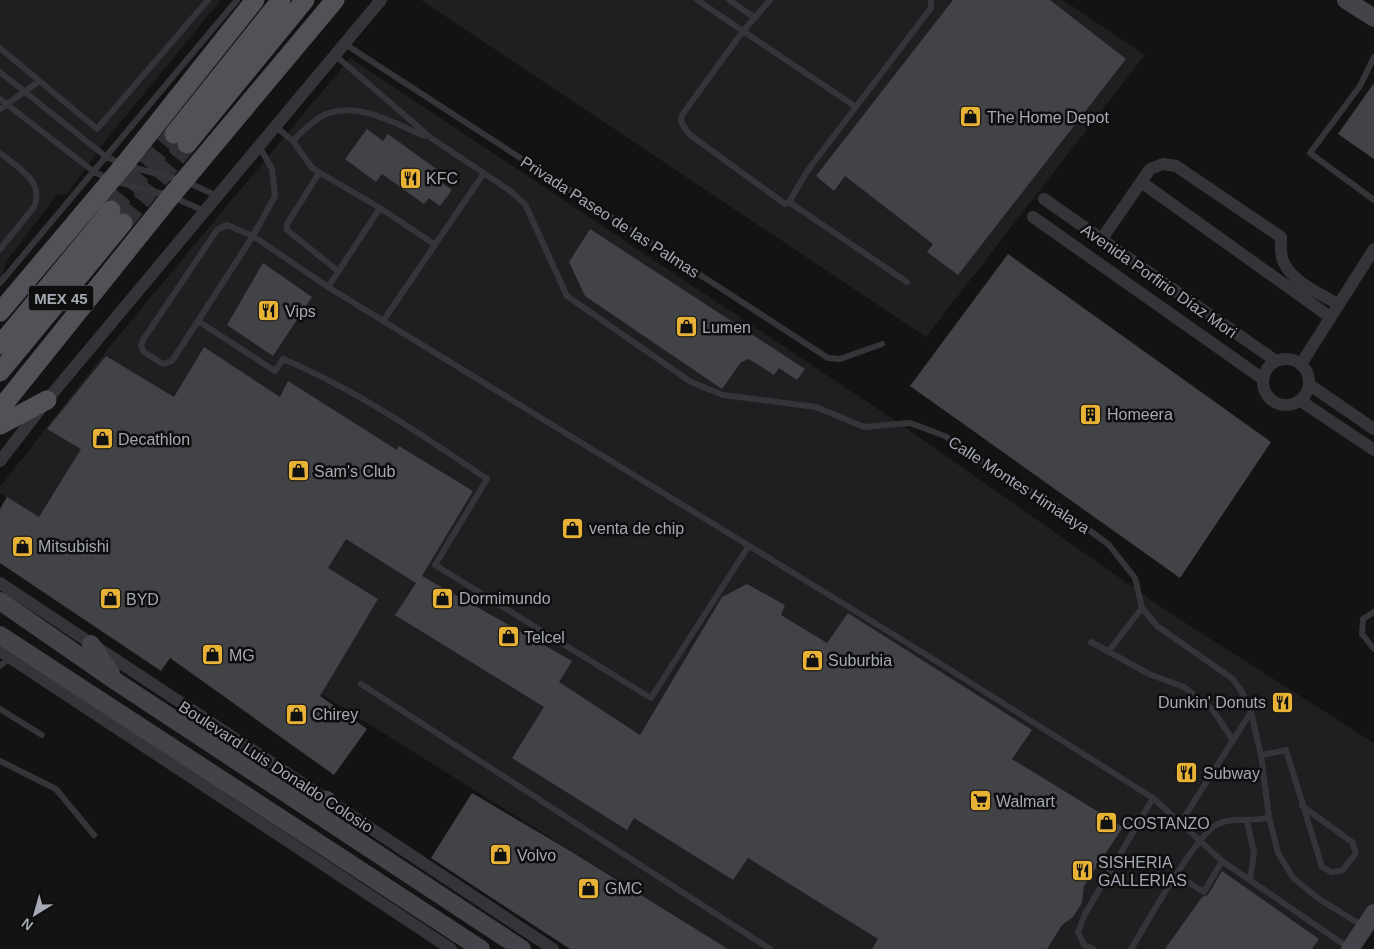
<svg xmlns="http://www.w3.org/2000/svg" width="1374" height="949" viewBox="0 0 1374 949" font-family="Helvetica,sans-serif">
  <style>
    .built { fill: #1f1f21 }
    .building { fill: #424347 }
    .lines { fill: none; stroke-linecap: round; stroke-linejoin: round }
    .primary-tunnel { stroke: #303134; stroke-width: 19; stroke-dasharray: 19 9; stroke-linecap: butt }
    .lane { stroke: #343539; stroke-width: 6 }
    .street { stroke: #343539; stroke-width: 12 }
    .secondary { stroke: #424449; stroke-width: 18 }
    .primary { stroke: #505258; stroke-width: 19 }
    .labels { text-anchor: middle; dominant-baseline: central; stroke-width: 5; stroke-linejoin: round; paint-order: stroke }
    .shield { fill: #0e0e0f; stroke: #787a82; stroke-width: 1 }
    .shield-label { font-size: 15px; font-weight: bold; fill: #a5a9b4 }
    .poi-label { font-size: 16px; fill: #a5a9b4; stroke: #0e0e0f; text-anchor: start }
    .street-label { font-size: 16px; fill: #a5a9b4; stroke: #0e0e0f }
  </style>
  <rect width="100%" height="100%" fill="#131314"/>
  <path class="built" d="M0 0H221L110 135 67 194 57 195 5 263 3 276 0 280Z
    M421 0H1063L1145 55 926 337Z
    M350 58 896 421 1167 611 1374 743V904L1344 949H728L0 493V487L115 340Z"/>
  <path class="building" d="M953 0H1050L1126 59 958 275 927 252 933 244 845 176 834 191 816 176Z
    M1374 83V159L1338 134Z
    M367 129 383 141 388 134 446 176 441 182 452 190 440 206 429 198 424 204 382 174 376 182 345 159Z
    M590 229 805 369 797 380 779 368 774 375 749 359 741 362 722 389 585 296 569 262Z
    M1008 254 1271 442 1180 578 910 386Z
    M263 263 312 297 273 356 227 325Z
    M204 347 280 397 288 381 397 450 399 446 473 491 422 576 572 661 559 682 640 735 722 597 747 584 785 605 781 615 827 643 848 613 1032 730 1012 759 1123 827 1084 886 1082 903 1073 917 1062 925 1047 949H872L878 939 748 858 733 880 634 818 627 830 512 758 544 707 395 615 416 583 346 539 328 568 378 599 320 696 367 729 334 775 170 658 161 671 0 563V509L7 497 39 517 81 449 47 429 106 356 174 397Z
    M472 793 572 852 728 949H570L431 858Z
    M1222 871 1319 939 1312 949H1165L1202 897 1208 895Z"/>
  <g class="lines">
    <path class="primary-tunnel" d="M111 210 174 134
      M123 223 187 144"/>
    <path class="lane" d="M697 0 856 107
      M729 0 755 18
      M770 0 743 31 682 115 681 122 689 134 785 204 789 202 808 170 931 8V0
      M345 44 828 358 840 359 882 344
      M0 48 97 129 208 0
      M336 56 431 138 509 190 525 204 567 296 691 382 723 395 816 407 864 427 910 423 945 436 997 472 1057 506 1109 545 1135 578 1142 608 1157 626 1233 679 1243 694 1251 712 1261 755 1269 817 1278 853 1293 878 1319 899 1363 926
      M1374 57 1360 86 1310 153 1374 200
      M0 72 105 156 124 165 185 181 217 196
      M0 99 93 171 110 180 171 196 204 211
      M0 109 38 82
      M276 127 293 141 312 168 380 208 434 244
      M293 141C303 130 315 118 329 113 360 102 397 125 425 136
      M259 146 272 169 275 196 253 236 172 361 163 364 144 352 141 346 143 340 217 230 227 225 253 236 328 287 925 654 1153 798 1222 861 1349 948
      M0 153C17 167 45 181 34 207L0 249
      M319 173 287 224V230L338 271
      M789 202 907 282
      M0 283 237 0
      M328 287 380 208
      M198 321 275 371 283 359C353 388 424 436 487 479L435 565 651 698 748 547
      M383 321 484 173
      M1374 612 1363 619 1362 634 1374 649
      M1091 642 1149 674 1184 687 1213 710 1232 739
      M1108 652 1142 608
      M0 666 10 658
      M361 684 770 949
      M0 709 42 735
      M1261 755 1286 750 1322 867 1331 872 1342 871 1356 853 1352 842 1302 806
      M0 761 56 789 94 835
      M1247 821 1254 853 1250 879
      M1181 822 1251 712
      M1178 876 1204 892 1222 861
      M1093 949 1084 945 1078 932 1085 914 1153 798
      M1131 949C1147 923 1194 838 1216 825 1232 816 1253 823 1269 817"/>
    <path class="street" d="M1141 182 1330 317
      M1044 199 1276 361
      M1033 217 1263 379
      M1101 240 1150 169 1163 164 1176 166 1281 237C1281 244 1280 254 1283 261 1292 282 1319 293 1338 304
      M1263 382a23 23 0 1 1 46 0a23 23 0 1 1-46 0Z
      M1301 364 1374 249
      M1310 385 1374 429
      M1301 401 1374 450
      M0 461 47 400 381 0
      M0 583 553 949
      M0 651 451 949"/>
    <path class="secondary" d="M1346 0 1374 18
      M0 601 117 682 522 949
      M0 635 481 949
      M91 644 111 673
      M295 797 327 800
      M1350 949 1374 913"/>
    <path class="primary" d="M174 134 281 0
      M187 144 305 0
      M0 312 124 165 255 0
      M0 345 111 210
      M0 372 123 223
      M0 409 171 196 335 0
      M0 425 47 400"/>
  </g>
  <defs>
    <symbol id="shop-square" viewBox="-11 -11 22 22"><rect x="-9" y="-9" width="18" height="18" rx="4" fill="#e8b237" stroke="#0e0e0f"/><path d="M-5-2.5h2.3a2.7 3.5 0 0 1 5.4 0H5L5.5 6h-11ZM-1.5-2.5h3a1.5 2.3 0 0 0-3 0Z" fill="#111"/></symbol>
    <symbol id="restaurant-square" viewBox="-11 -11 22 22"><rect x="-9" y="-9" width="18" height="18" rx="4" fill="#e8b237" stroke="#0e0e0f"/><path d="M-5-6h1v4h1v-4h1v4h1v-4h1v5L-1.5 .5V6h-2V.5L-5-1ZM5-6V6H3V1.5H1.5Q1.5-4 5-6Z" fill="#111"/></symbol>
    <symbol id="building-square" viewBox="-11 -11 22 22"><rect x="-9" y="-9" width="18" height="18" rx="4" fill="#e8b237" stroke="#0e0e0f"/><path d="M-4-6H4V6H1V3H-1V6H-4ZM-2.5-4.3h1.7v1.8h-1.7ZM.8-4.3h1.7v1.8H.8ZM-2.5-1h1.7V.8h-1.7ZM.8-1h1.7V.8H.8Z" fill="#111"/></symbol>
    <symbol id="supermarket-square" viewBox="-11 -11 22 22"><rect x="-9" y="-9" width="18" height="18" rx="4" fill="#e8b237" stroke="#0e0e0f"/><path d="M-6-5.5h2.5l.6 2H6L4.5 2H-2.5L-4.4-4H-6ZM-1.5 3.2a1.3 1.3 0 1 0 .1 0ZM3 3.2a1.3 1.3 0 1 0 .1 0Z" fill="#111"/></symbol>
  </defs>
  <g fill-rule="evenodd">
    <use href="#shop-square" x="958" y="104" width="25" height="25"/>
    <use href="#restaurant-square" x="398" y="166" width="25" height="25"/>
    <use href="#restaurant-square" x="256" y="298" width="25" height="25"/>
    <use href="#shop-square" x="674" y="314" width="25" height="25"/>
    <use href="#building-square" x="1078" y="402" width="25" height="25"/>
    <use href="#shop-square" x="90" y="426" width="25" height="25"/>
    <use href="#shop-square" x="286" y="458" width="25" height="25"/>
    <use href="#shop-square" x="560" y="516" width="25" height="25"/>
    <use href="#shop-square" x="10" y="534" width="25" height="25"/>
    <use href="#shop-square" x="430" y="586" width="25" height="25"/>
    <use href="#shop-square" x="98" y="586" width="25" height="25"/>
    <use href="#shop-square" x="496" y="624" width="25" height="25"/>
    <use href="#shop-square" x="200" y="642" width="25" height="25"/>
    <use href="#shop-square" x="800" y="648" width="25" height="25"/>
    <use href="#restaurant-square" x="1270" y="690" width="25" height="25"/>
    <use href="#shop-square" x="284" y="702" width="25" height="25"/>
    <use href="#restaurant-square" x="1174" y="760" width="25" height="25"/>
    <use href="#supermarket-square" x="968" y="788" width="25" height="25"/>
    <use href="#shop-square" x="1094" y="810" width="25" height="25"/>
    <use href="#shop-square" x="488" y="842" width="25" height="25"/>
    <use href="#restaurant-square" x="1070" y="858" width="25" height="25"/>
    <use href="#shop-square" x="576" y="876" width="25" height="25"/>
  </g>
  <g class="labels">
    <rect class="shield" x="28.5" y="285.5" width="65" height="25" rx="4"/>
    <g class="shield-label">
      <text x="61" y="298">MEX 45</text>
    </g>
    <g class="poi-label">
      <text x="987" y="117">The Home Depot</text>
      <text x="426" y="178">KFC</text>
      <text x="285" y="311">Vips</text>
      <text x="702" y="327">Lumen</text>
      <text x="1107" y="414">Homeera</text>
      <text x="118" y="439">Decathlon</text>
      <text x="314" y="471">Sam's Club</text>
      <text x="589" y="528">venta de chip</text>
      <text x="38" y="546">Mitsubishi</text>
      <text x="459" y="598">Dormimundo</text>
      <text x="126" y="599">BYD</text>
      <text x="524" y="637">Telcel</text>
      <text x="229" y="655">MG</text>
      <text x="828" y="660">Suburbia</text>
      <text x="1266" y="702" text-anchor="end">Dunkin' Donuts</text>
      <text x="312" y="714">Chirey</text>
      <text x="1203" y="773">Subway</text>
      <text x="996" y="801">Walmart</text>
      <text x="1122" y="823">COSTANZO</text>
      <text x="517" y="855">Volvo</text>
      <text x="1098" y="862">SISHERIA<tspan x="1098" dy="18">GALLERIAS</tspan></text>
      <text x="605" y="888">GMC</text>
    </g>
    <g class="street-label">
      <text transform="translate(610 217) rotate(33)">Privada Paseo de las Palmas</text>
      <text transform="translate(1159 281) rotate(35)">Avenida Porfirio Díaz Mori</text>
      <text transform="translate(1019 485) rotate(33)">Calle Montes Himalaya</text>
      <text transform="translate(276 767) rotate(33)">Boulevard Luis Donaldo Colosio</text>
    </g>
  </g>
  <g transform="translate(35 914) rotate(217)" stroke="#0e0e0f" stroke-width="4" paint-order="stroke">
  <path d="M0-4L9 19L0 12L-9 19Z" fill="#a5a9b4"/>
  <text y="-8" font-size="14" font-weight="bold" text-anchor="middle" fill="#a5a9b4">N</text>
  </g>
</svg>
